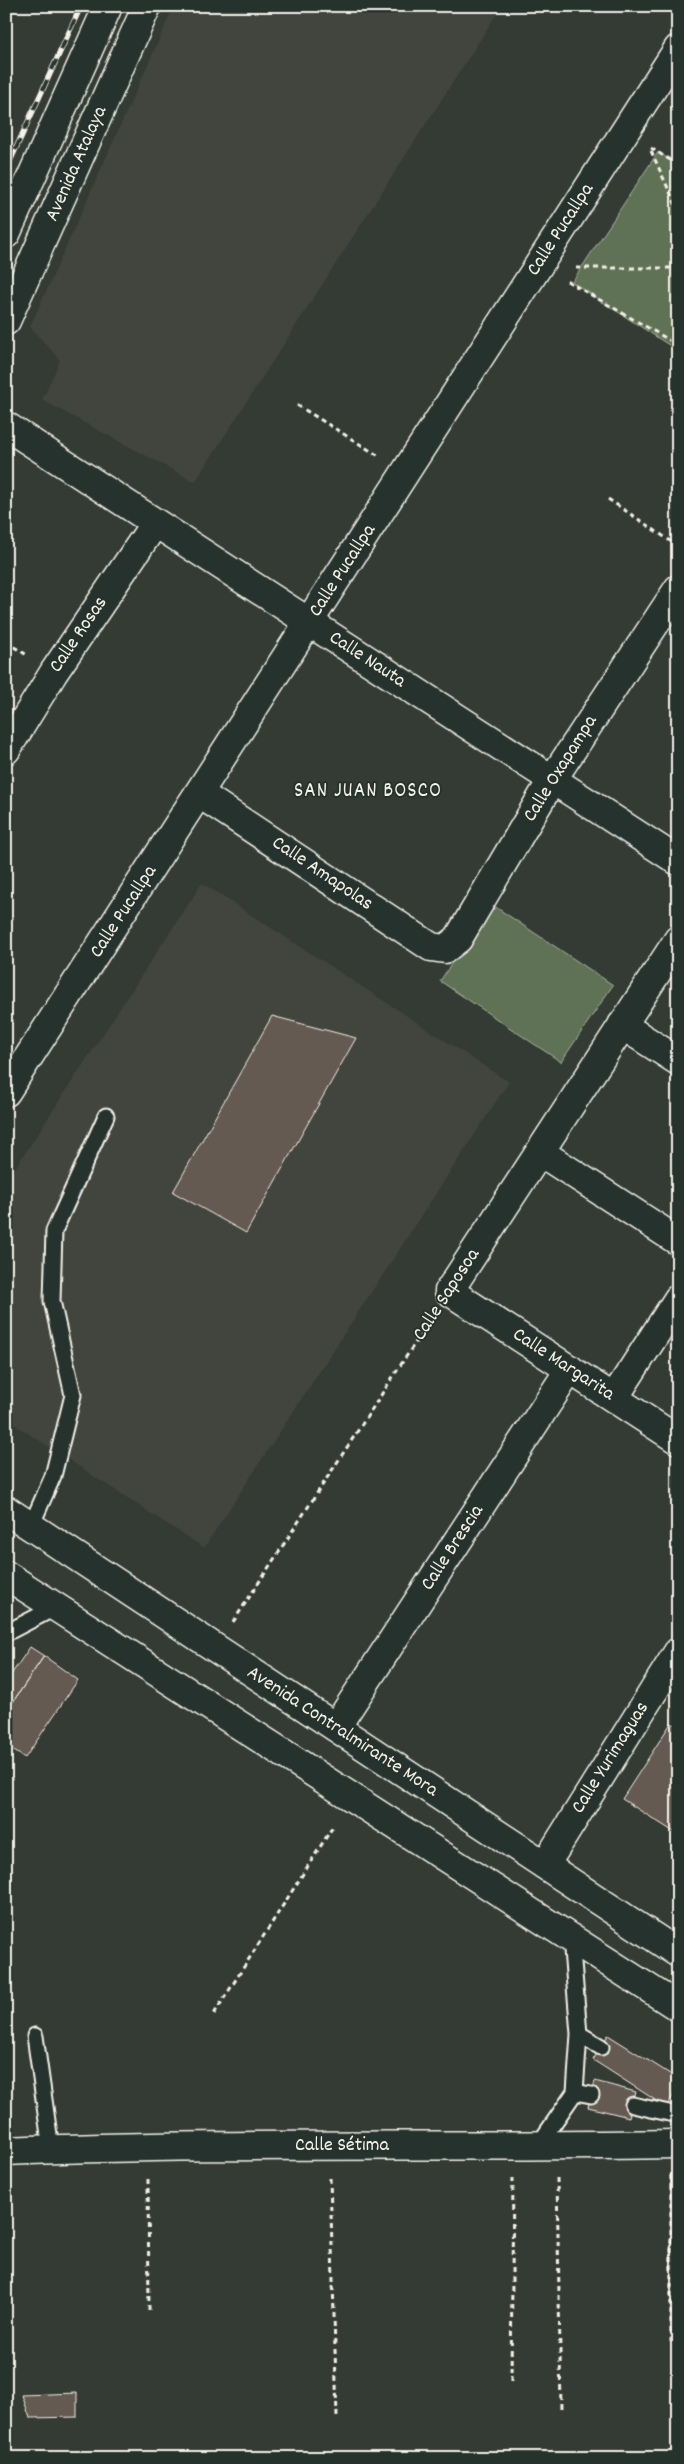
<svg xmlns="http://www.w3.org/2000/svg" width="684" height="2464" viewBox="0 0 684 2464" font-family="Dekko,sans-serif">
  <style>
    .built { fill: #42443d }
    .green { fill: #607254; stroke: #aab29e }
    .building { fill: #655a51; stroke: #f4f1e8 }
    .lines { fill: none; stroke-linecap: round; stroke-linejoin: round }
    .service-casing { stroke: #f4f1e8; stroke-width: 19 }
    .minor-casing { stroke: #f4f1e8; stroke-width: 31 }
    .secondary-casing { stroke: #f4f1e8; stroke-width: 31 }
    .path { stroke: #f4f1e8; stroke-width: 3; stroke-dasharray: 5 4; stroke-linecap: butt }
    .service { stroke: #26332d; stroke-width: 15 }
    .minor { stroke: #26332d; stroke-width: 28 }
    .secondary { stroke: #26332d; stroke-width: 28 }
    .rail-casing { stroke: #f4f1e8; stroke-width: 5.5 }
    .rail { stroke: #26332d; stroke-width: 4; stroke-dasharray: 11; stroke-linecap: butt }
    .labels { text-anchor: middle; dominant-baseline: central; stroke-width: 4; stroke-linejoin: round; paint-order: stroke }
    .street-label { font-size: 20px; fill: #f4f1e8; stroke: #26332d }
    .neighbourhood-label { font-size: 21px; letter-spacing: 1px; fill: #f4f1e8; stroke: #26332d }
  </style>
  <rect width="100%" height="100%" fill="#333b34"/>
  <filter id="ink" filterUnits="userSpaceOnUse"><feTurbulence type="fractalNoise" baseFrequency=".02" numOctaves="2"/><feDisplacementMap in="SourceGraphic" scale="10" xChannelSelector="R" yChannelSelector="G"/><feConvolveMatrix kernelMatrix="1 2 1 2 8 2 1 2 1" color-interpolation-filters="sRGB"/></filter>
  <g filter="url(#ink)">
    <path class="built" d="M174 6H502L195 482 42 400 60 360 30 327Z
      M202 883 509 1082 204 1548 6 1419V1182Z"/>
    <path class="green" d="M658 152 678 165V351L572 282Z
      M491 904 613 985 561 1062 440 981Z"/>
    <path class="building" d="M6 6H15L6 25Z
      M272 1016 356 1038 246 1233 173 1192Z
      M30 1647 44 1656 6 1712V1682Z
      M44 1656 78 1680 25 1758 6 1746V1712Z
      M671 1723 678 1726 677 1834 622 1799Z
      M608 2035 678 2079V2088L666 2107 593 2060Z
      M595 2081 636 2092 629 2117 588 2107Z
      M77 2393V2417L30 2418 22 2395Z"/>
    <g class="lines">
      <defs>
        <path id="service" d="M31 1526 53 1476 73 1395 52 1301 54 1231 106 1116
          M6 1633 56 1607
          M571 1938 579 2034 601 2047
          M35 2036 51 2149
          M575 2092 579 2034
          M633 2105 678 2115
          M537 2147 575 2092 591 2095"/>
        <path id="minor" d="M6 234 108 6
          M6 426 678 861
          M6 750 54 672 155 523
          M200 794 431 947 445 949 458 939 552 780 678 589
          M678 940 449 1291 678 1440
          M622 1025 678 1061
          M6 1092 678 49
          M540 1152 678 1241
          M614 1398 678 1299
          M336 1727 570 1369
          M545 1865 678 1652
          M6 2151C230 2142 454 2148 678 2144"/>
        <path id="secondary" d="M6 321 147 6
          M6 1510 678 1953
          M6 1575 678 2007"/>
      </defs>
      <use href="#service" class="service-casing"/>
      <use href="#minor" class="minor-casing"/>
      <use href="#secondary" class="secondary-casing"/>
      <path class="path" d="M651 148 678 165
        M651 151 678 210
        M576 268H678
        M567 281 678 345
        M297 405 379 456
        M608 499 678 546
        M6 642 27 655
        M233 1622 432 1317
        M214 2014 334 1825
        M671 2175V2345
        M330 2178 337 2417
        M557 2178 561 2410
        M148 2179 149 2311
        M511 2381 513 2177"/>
      <use href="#service" class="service"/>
      <use href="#minor" class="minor"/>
      <use href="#secondary" class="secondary"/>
      <defs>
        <path id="rail" d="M6 170 81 6"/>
      </defs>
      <use href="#rail" class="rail-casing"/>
      <use href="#rail" class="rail"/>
    </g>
  </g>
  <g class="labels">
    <g class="street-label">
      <text transform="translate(77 164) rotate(-66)">Avenida Atalaya</text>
      <text transform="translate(561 230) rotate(-57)">Calle Pucallpa</text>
      <text transform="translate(343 571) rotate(-57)">Calle Pucallpa</text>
      <text transform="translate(79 635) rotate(-56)">Calle Rosas</text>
      <text transform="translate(367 660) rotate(33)">Calle Nauta</text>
      <text transform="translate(561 769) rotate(-58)">Calle Oxapampa</text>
      <text transform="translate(322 874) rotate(34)">Calle Amapolas</text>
      <text transform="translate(124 912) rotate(-57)">Calle Pucallpa</text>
      <text transform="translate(447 1295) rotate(-57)">Calle Saposoa</text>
      <text transform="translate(563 1365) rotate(33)">Calle Margarita</text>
      <text transform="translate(453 1548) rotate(-57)">Calle Brescia</text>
      <text transform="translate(342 1732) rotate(33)">Avenida Contralmirante Mora</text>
      <text transform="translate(611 1758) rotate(-58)">Calle Yurimaguas</text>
      <text x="342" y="2146">Calle Sétima</text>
    </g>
    <g class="neighbourhood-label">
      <text x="368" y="792">SAN JUAN BOSCO</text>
    </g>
  </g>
  <rect width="684" height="2464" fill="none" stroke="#26332d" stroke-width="25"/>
  <rect x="12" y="12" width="659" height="2439" fill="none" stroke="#f4f1e8" stroke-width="2" filter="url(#ink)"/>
</svg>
